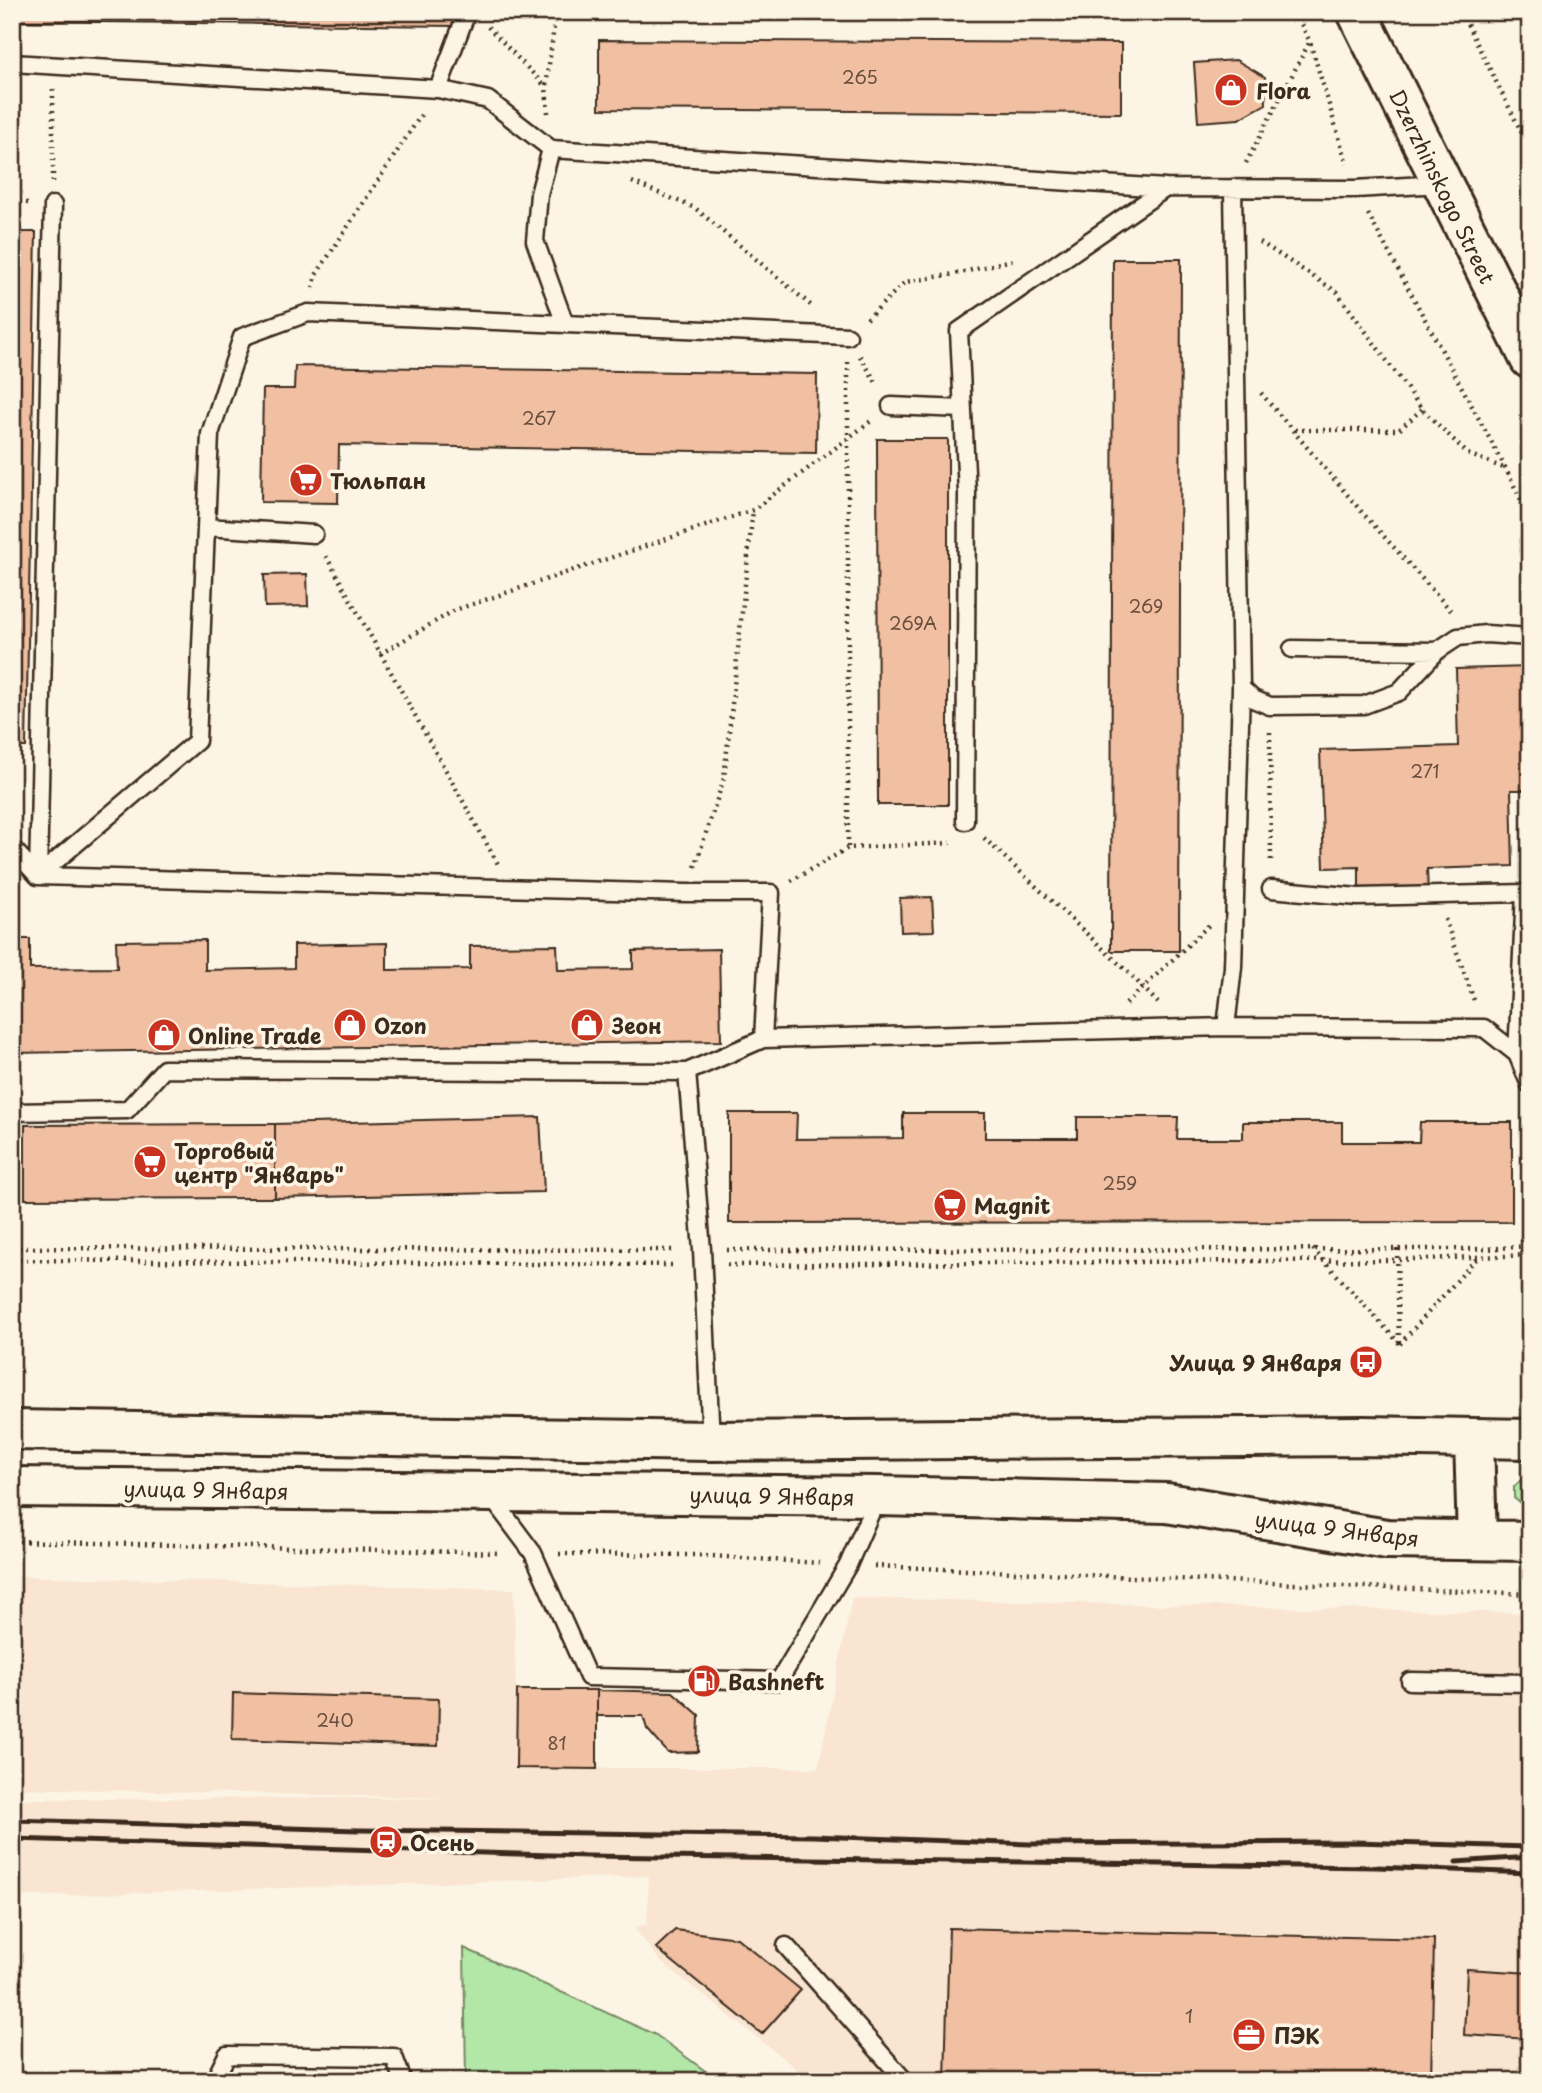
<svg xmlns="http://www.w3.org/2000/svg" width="1542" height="2093" viewBox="0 0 1542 2093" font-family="'Playpen Sans',sans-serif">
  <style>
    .built { fill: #f9e5d1 }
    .green { fill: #b3e7a8; stroke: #778863; stroke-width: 2 }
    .building { fill: #f1bfa1; stroke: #3b2a1e; stroke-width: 2 }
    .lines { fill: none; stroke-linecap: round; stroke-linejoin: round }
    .lane-casing { stroke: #3b2a1e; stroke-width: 21 }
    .secondary-casing { stroke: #3b2a1e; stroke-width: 44 }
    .path { stroke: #3b2a1e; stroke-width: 4.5; stroke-dasharray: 2 5; stroke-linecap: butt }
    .lane { stroke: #fcf5e5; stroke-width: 16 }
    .secondary { stroke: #fcf5e5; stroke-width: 38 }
    .rail { stroke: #3b2a1e; stroke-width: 5 }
    .labels { text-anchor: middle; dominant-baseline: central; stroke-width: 7; stroke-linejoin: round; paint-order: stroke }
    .number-label { font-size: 18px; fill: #684f3f }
    .poi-label { font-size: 21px; font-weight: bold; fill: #3b2a1e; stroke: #fcf5e5; text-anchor: start }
    .street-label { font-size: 21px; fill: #3b2a1e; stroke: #fcf5e5 }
  </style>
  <rect width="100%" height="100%" fill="#fcf5e5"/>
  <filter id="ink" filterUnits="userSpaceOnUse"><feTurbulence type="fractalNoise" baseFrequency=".0143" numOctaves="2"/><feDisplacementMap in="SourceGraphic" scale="14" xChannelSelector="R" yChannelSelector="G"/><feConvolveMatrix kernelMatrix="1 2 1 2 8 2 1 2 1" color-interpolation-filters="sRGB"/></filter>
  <g filter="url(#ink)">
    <path class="built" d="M12 1576 514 1589 517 1768H818L852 1598 1530 1613V2081H812L661 1962 634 1928 647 1924 649 1876 12 1897V1799L468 1798 12 1788Z"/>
    <path class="green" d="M1522 1479H1530V1507H1525L1514 1498V1487Z
      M464 1948 656 2035 719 2081H466Z"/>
    <path class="building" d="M12 12H456V26L12 21Z
      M599 40 1121 43V113L599 109Z
      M1236 60 1265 77 1266 104 1239 119 1198 122 1194 63Z
      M12 232H36L26 747H12Z
      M1113 259H1181L1179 951H1111Z
      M295 366 817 374 816 453 339 445 338 503 261 502 263 389H294Z
      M877 439H948V805H878Z
      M307 574 308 606 265 607 264 575Z
      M1530 667V790H1511L1513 866 1427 869 1428 892 1359 894V867L1324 868 1320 750 1458 746 1456 669Z
      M932 897 934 931 901 932 900 898Z
      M12 939H30V969L117 968 116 941 205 940V970L294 968V945L387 943V970L470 969V946L557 945 558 970 633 969V951L719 949 721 1041 12 1053Z
      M729 1113H797L796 1139 903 1138V1113H985V1138H1077V1117H1178L1177 1139H1243V1122H1342V1142H1419L1420 1122H1512V1222L729 1223Z
      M540 1117 544 1192 275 1198V1124Z
      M275 1124V1198L25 1199V1125Z
      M517 1690H597V1769L516 1768Z
      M597 1690 673 1692 699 1715 698 1752 668 1753 647 1729 643 1716H597Z
      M233 1693 439 1699 438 1746 232 1739Z
      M949 1928 1434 1939 1431 2081H945Z
      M675 1930 737 1938 801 1990 762 2034 656 1948Z
      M1467 1969 1530 1973V2039L1464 2035Z"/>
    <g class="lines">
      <defs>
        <path id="lane" d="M12 63 438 89 488 100 551 149 1166 188 1355 189 1441 184
          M438 89 467 12
          M551 149 539 194 535 241 565 324
          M1233 188 1241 688 1253 699 1270 706 1364 705 1399 692 1437 651 1458 637 1486 634 1530 637
          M891 406 963 409
          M206 527 314 534
          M1292 649 1437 651
          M965 821 967 493 959 331 1166 188
          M12 848 38 876 686 893H771L763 1039
          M38 876 197 741 210 434 242 337 308 313 848 336
          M38 876 53 205
          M1271 889 1358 897 1525 893 1517 1054
          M1226 1027 1233 967 1241 688
          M687 1072 702 1250 711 1441
          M12 1112 127 1110 164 1069 687 1072 763 1039 1226 1027 1484 1028 1517 1054 1530 1085
          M489 1494 533 1553 588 1677 779 1681 848 1565 878 1496
          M1410 1681 1530 1683
          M786 1946 905 2081
          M214 2081 227 2055 394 2057 403 2081"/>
        <path id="secondary" d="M1357 12 1530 359
          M12 1430 711 1441 1363 1436 1530 1439
          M1474 1439 1477 1540
          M12 1487 878 1496 1167 1503 1387 1539 1530 1541"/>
      </defs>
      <use href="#lane" class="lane-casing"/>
      <use href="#secondary" class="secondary-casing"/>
      <path class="path" d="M1295 12 1310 42 1347 164
        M1461 12 1530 149
        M488 27 545 86
        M53 89V182
        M548 113 546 87 556 12
        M1246 163 1309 43
        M632 182 695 208 813 307
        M12 202 29 203
        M1368 214 1506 469 1530 519
        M1260 242 1337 292 1422 409 1468 454 1506 469
        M313 288 316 275 421 115
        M867 319 905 282 960 273 1016 259
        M860 356 877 384
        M848 362V848L951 843
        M1261 393 1361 511 1454 614
        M1295 430H1399L1422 409
        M326 556 498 864
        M380 654 455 610 753 510 871 421
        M1270 732 1271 863
        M984 838 1131 975 1158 1003
        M695 867 724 778 753 510
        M791 881 848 848
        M1445 919 1475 1003
        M1126 1004 1209 925
        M12 1248 676 1250
        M1313 1249 1400 1344
        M1397 1249 1399 1343
        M727 1250 1485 1249 1530 1246
        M12 1260 676 1265
        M727 1265 1397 1260 1530 1255
        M1400 1344 1478 1257
        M12 1541 501 1553
        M559 1554 696 1555 819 1563
        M874 1566 1530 1594"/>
      <use href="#lane" class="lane"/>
      <use href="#secondary" class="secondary"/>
      <path class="rail" d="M12 1820 359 1830 813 1836 1030 1844 1354 1842 1530 1847
        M12 1839 588 1856 1376 1867 1530 1873
        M1456 1862 1530 1857"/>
    </g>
  </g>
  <defs>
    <symbol id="shop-disc" viewBox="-11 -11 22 22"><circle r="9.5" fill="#c8321e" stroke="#fcf5e5"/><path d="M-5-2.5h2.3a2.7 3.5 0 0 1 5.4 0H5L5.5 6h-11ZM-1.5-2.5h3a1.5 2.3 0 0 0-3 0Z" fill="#fff"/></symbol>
    <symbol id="supermarket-disc" viewBox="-11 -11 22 22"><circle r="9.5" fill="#c8321e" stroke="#fcf5e5"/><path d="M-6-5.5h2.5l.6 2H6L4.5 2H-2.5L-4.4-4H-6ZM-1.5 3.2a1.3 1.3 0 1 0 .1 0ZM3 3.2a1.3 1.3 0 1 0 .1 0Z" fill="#fff"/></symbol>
    <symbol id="bus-disc" viewBox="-11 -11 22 22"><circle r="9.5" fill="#c8321e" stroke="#fcf5e5"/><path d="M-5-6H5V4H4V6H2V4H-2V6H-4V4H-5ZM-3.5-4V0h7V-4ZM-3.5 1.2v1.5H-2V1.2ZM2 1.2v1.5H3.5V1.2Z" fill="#fff"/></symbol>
    <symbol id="fuel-disc" viewBox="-11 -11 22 22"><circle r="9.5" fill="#c8321e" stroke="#fcf5e5"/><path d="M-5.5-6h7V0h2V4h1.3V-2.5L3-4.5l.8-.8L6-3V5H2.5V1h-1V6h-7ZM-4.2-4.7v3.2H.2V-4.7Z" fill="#fff"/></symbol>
    <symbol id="station-disc" viewBox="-11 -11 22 22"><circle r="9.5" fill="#c8321e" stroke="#fcf5e5"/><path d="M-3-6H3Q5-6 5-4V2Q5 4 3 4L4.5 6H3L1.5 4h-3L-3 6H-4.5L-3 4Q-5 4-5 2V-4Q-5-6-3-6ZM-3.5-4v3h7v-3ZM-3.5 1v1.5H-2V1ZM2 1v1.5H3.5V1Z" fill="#fff"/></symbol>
    <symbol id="office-disc" viewBox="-11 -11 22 22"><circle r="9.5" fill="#c8321e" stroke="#fcf5e5"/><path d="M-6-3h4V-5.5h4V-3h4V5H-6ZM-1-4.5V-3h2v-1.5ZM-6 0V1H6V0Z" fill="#fff"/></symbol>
  </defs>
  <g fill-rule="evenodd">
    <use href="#shop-disc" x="1212" y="71" width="38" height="38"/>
    <use href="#supermarket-disc" x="287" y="461" width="38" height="38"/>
    <use href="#shop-disc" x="331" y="1006" width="38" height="38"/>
    <use href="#shop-disc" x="568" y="1006" width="38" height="38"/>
    <use href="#shop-disc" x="145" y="1016" width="38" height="38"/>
    <use href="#supermarket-disc" x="131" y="1143" width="38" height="38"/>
    <use href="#supermarket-disc" x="931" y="1186" width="38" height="38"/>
    <use href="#bus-disc" x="1347" y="1343" width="38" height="38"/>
    <use href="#fuel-disc" x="685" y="1662" width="38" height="38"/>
    <use href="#station-disc" x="367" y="1823" width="38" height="38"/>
    <use href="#office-disc" x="1230" y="2016" width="38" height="38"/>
  </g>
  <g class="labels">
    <g class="number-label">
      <text x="860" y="76">265</text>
      <text x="539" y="417">267</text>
      <text x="1146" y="605">269</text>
      <text x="913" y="622">269А</text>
      <text x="1425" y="770">271</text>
      <text x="1120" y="1182">259</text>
      <text x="335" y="1719">240</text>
      <text x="557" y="1742">81</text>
      <text x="1189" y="2015">1</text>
    </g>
    <g class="poi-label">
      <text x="1256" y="90">Flora</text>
      <text x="330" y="480">Тюльпан</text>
      <text x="374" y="1025">Ozon</text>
      <text x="612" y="1025">Зеон</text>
      <text x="188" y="1035">Online Trade</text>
      <text x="174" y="1150">Торговый<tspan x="174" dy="24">центр "Январь"</tspan></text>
      <text x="974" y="1205">Magnit</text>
      <text x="1342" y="1362" text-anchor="end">Улица 9 Января</text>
      <text x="728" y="1681">Bashneft</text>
      <text x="410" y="1842">Осень</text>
      <text x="1274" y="2035">ПЭК</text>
    </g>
    <g class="street-label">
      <text transform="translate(1443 186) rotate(64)">Dzerzhinskogo Street</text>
      <text transform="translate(206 1489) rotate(1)">улица 9 Января</text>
      <text transform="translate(772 1495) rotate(1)">улица 9 Января</text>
      <text transform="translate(1337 1528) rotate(7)">улица 9 Января</text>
    </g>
  </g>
  <rect width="1542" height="2093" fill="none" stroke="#fcf5e5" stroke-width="42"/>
  <rect x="21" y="21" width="1500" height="2051" fill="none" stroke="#3b2a1e" stroke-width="2.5" filter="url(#ink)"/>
</svg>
